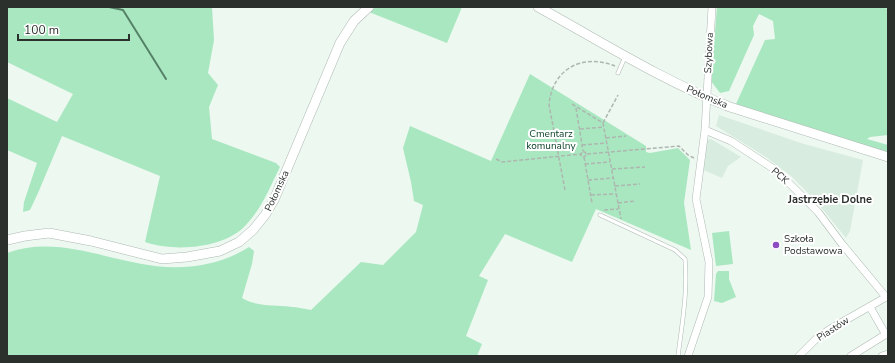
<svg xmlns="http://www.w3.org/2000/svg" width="895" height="363" viewBox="0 0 895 363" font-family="'Nunito Sans',sans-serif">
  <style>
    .built { fill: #d9ece0 }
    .green { fill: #a9e7c0 }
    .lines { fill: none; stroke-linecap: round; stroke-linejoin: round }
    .stream { stroke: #558267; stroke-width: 2 }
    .lane-casing { stroke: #afbab3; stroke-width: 4.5 }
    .street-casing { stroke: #afbab3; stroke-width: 8 }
    .secondary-casing { stroke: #afbab3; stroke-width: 10 }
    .path { stroke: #adb7b0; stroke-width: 1.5; stroke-dasharray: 4 2; stroke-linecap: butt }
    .lane { stroke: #fff; stroke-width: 3.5 }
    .street { stroke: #fff; stroke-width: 7 }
    .secondary { stroke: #fff; stroke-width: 9 }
    .poi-dot { fill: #8d4cc1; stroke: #fff; stroke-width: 1.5 }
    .labels { text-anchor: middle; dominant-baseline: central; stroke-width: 4; stroke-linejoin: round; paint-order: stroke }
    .street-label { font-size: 10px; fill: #2b302d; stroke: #fff }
    .park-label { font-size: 10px; fill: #083c23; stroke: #fff }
    .poi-label { font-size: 10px; fill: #2b302d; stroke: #fff; text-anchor: start }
    .neighbourhood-label { font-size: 11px; font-weight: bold; fill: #2b302d; stroke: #fff }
  </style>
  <rect width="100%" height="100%" fill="#ecf8f0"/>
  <path class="built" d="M719 115 804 144 863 160 850 231 846 238 815 200 791 176 766 157 716 126Z
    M711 139 741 157 728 166 722 178 703 170 706 141Z"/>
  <path class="green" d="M7 7H212L214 40 208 73 218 85 209 107 212 139 276 163 280 167C270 187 262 208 246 225 224 249 174 252 145 242L160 176 62 136 38 193 30 210 23 212 24 202 37 163 7 150V98L57 122 73 94 7 62Z
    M376 7H462L447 43 369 12Z
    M717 7H882L888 9V135L870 137 867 139 888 145V153L842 140 736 104 765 40 775 39 773 21 759 14 753 26 754 35 729 91 720 93 711 81Z
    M530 74 646 146V152L650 153 678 148 690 160 684 203 691 250 596 209 572 262 505 234 479 276 488 280 466 336 482 344 477 356H7V253C57 235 105 260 155 266 187 270 221 265 249 247L254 251 252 264 242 298C260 308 273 304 292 307 298 307 304 309 311 310L361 262 383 265 416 232 423 205 414 201 411 182 403 148 410 126 491 161Z
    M729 231 733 264 716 266 712 233Z
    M718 271H729V279L736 297 722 303 714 301 716 274Z"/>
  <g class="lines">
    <path class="stream" d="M109 7 123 10 166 79"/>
    <defs>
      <path id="lane" d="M618 73 625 57
        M600 215 675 250 685 259C688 291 682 324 678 356"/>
      <path id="street" d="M705 130 731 141 777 171 818 212 842 244 886 297
        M870 307 886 335
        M688 356 708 297 709 262 696 199 705 130 712 7
        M799 356 816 339 830 329 888 296
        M851 356 888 333
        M882 356 888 354"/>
      <path id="secondary" d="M538 7C602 42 663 81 730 107L888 157
        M7 240 25 236 49 233 91 241 162 259 187 257 220 251 239 242 253 230 265 215 274 200 340 43 354 21 369 7"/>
    </defs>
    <use href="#lane" class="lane-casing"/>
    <use href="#street" class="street-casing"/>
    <use href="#secondary" class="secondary-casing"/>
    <path class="path" d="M572 104 603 123 621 219
      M576 108 583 151
      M603 123 618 95
      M580 129 604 127
      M606 138 626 136
      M582 145 606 143
      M587 154 679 146 688 155 694 158
      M584 157 592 203
      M496 159 502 162 581 154 583 151 587 154 584 157 581 156V154
      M585 164 610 162
      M612 169 645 167
      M588 180 613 178
      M615 186 640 184
      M565 190 549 105C552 69 582 53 615 66
      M591 195 616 194
      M618 203 635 201
      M604 210 618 209"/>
    <use href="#lane" class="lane"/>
    <use href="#street" class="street"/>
    <use href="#secondary" class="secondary"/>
  </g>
  <circle class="poi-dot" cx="776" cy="245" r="4"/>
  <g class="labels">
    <g class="street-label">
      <text transform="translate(709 53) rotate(-87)">Szybowa</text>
      <text transform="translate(707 97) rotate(23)">Połomska</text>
      <text transform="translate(780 176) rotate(41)">PCK</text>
      <text transform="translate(277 191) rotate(-65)">Połomska</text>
      <text transform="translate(833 329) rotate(-33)">Piastów</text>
    </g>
    <g class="park-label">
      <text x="551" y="134">Cmentarz<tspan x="551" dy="12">komunalny</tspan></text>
    </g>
    <g class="poi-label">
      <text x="784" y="239">Szkoła<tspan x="784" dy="12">Podstawowa</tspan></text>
    </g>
    <g class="neighbourhood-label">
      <text x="830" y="199">Jastrzębie Dolne</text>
    </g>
  </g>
  <rect width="895" height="363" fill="none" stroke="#2b302d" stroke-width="16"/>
  <path d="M18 34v6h111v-6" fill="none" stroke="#2b302d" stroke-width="2"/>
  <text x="24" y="34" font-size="12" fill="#2b302d" stroke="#ffffff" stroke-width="3" paint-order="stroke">100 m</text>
</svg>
